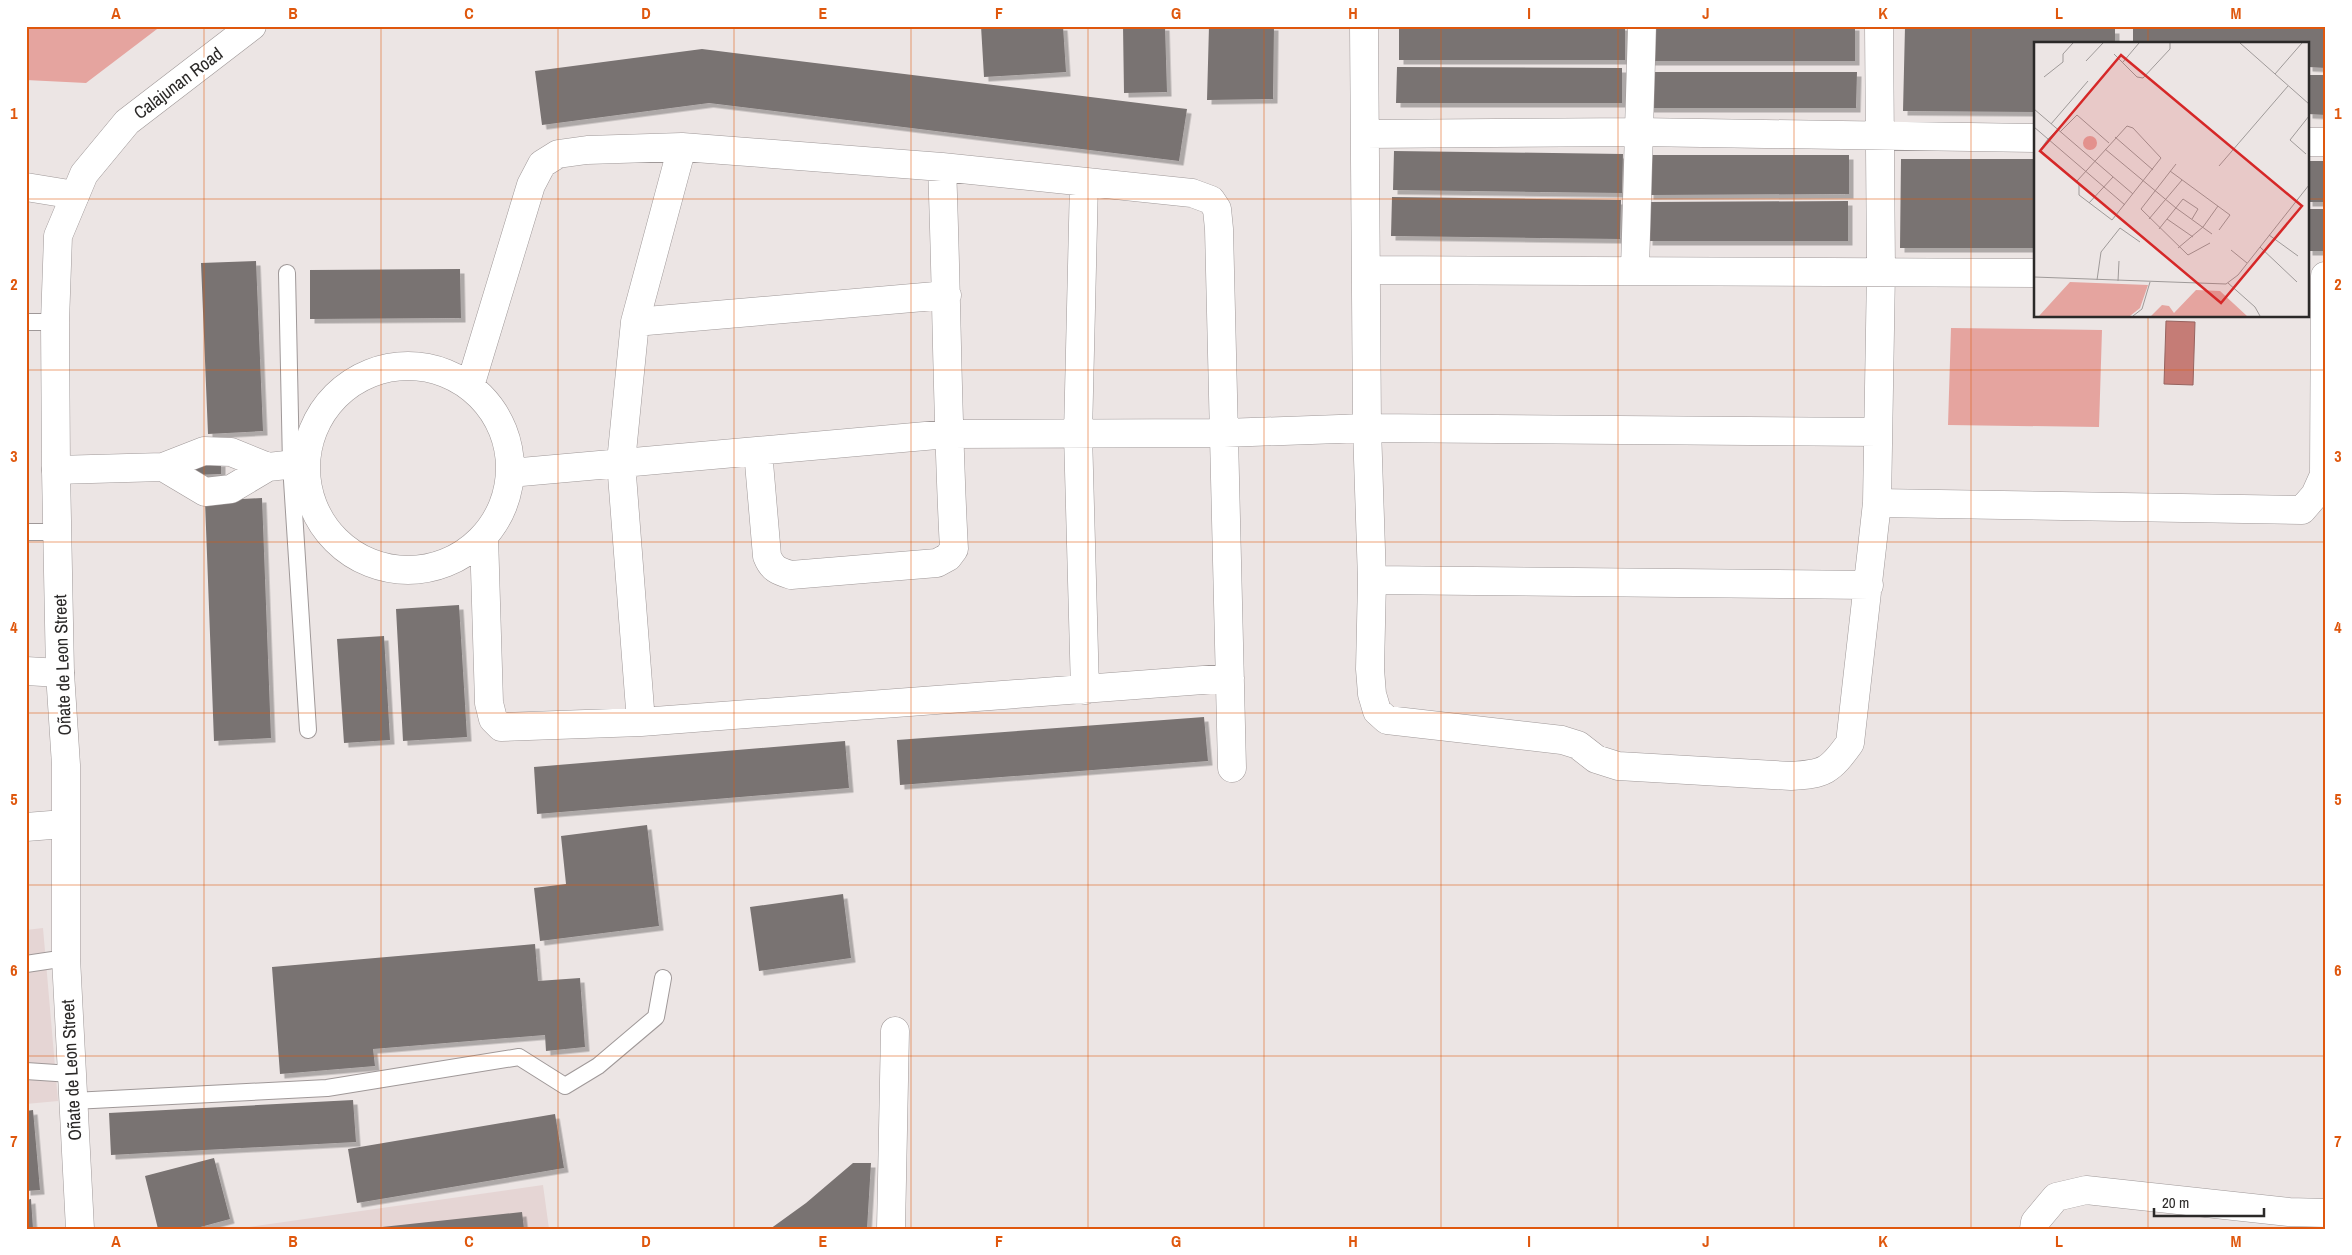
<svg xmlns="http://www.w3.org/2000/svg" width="2352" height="1255" viewBox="0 0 2352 1255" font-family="'Archivo Narrow',sans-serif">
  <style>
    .built { fill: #e5d5d4 }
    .green { fill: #e5a49f }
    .water { fill: #c57c76; stroke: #97635f }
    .building { fill: #797372; filter: url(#shadow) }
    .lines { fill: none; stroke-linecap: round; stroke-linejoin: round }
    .lane-casing { stroke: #9f9898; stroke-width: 18 }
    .street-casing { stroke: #9f9898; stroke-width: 29 }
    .secondary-casing { stroke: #9f9898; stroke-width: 29 }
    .lane { stroke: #fff; stroke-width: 16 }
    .street { stroke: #fff; stroke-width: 28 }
    .secondary { stroke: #fff; stroke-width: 28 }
    .grid { fill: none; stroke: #df570d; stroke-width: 1; stroke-opacity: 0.55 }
    .labels { text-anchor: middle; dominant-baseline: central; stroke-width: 5; stroke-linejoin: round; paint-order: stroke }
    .street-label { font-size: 18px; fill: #2b2928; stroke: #fff }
    .inset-road { fill: none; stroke: #9f9a99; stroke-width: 1 }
    .view { fill: #d62828; fill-opacity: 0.15; stroke: #d62828; stroke-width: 2.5 }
    .inset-edge { fill: none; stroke: #2b2928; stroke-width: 2.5 }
    .neatline { fill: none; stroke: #df570d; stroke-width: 2 }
    .grid-label { font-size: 16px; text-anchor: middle; font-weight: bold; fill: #df570d }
  </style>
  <defs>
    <filter id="shadow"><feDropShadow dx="4.5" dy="4.5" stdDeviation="0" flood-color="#0004"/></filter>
  </defs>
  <rect width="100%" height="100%" fill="#ece5e4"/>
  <path class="built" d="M43 928 58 1101 26 1104V930Z
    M543 1185 549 1229H235Z"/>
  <path class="green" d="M26 26H161L86 83 26 80Z
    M1951 328 2102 330 2099 427 1948 425Z"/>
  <path class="water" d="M2166 321 2195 322 2193 385 2164 384Z"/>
  <path class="building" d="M981 26H1063L1066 72 984 77Z
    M1123 26H1165L1167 92 1124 93Z
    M1209 26H1274L1273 99 1207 100Z
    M1399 26H1625V60H1399Z
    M1648 26H1855V61H1648Z
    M2133 26 2326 28V68L2308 67V44H2133Z
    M1905 27 2115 29V44H2036V112L1903 111Z
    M702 49 1187 109 1179 161 709 103 542 125 535 71Z
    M1397 67 1622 68V103H1396Z
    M1649 72H1857L1856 108H1649Z
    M2308 75H2326V115L2308 114Z
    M1394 151 1623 154 1622 193 1393 190Z
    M1650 155H1849V194L1649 195Z
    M1901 159H2036V248H1900Z
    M2308 161H2326V202H2308Z
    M1392 197 1621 200 1620 239 1391 236Z
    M1848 201V241H1648L1649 202Z
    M2308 209H2326V251H2308Z
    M256 261 263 431 208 434 201 263Z
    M460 269 461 318 310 319V270Z
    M194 462H221V474L194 475Z
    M262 498 271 738 214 741 205 501Z
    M459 605 467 737 403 741 396 609Z
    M384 636 390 740 344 743 337 639Z
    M1204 717 1208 761 900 785 897 740Z
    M845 741 849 788 537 814 534 767Z
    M647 825 659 926 540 941 534 888 566 884 561 836Z
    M843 894 851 958 759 971 750 907Z
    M535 944 538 981 580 978 585 1047 546 1051 545 1035 373 1049 375 1066 280 1074 272 967Z
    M353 1100 356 1142 111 1155 109 1113Z
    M33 1110 40 1190 26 1191V1111Z
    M555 1114 564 1168 357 1203 348 1149Z
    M214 1158 230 1219 193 1229H158L145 1176Z
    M853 1163H871L867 1229H770L806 1203Z
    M31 1199 33 1229H26V1200Z
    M522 1212 524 1229H382V1227Z"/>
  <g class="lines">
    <defs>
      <path id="lane" d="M287 273 291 465 308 730
        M26 322H55
        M26 532H58
        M26 964 66 958
        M26 1071 71 1074
        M73 1101 327 1088 519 1057 565 1086 598 1066 656 1017 663 978"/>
      <path id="street" d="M1364 26 1367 428 1372 580 1370 669 1372 694 1377 711 1387 720 1562 740 1578 745 1596 759 1618 766 1791 776C1825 774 1830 771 1850 743L1877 503 1881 271 1879 26
        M1365 134 1639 132 2036 138
        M2308 142H2326
        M1084 182 1078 434 1085 690
        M26 187 75 195
        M1635 269 1642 26
        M1366 270 2036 273
        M635 322 947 295
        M306 468a102 102 0 1 1 204 0a102 102 0 1 1-204 0Z
        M470 386 531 185 542 164 558 154 587 150 682 147 942 167 1192 193 1211 200 1217 209 1219 229 1232 768
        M758 451 767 556C772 569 778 571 791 575L937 563 948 557 954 549C947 422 947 294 942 167
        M163 467 205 492 231 489 268 467
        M56 470 163 467 204 451 231 452 268 467 305 463
        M510 473 948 434 1224 433 1367 428 1878 432
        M1877 503 2302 510 2315 495 2324 475 2325 276
        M484 536 489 703 493 719 501 727 641 722 1230 678
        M1372 580 1869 585
        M26 671 60 673
        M641 722 621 462 635 322 682 147
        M26 827 64 824
        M891 1229 895 1031
        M2034 1229 2035 1222 2056 1197 2086 1190 2289 1212 2326 1213"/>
      <path id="secondary" d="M80 1229 66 958V765L60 673 56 470 55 322 58 236 84 174 127 122 252 26"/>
    </defs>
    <use href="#lane" class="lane-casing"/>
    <use href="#street" class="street-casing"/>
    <use href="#secondary" class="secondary-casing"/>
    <use href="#lane" class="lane"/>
    <use href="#street" class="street"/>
    <use href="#secondary" class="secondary"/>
  </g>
  <path class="grid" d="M204 26V1229M381 26V1229M558 26V1229M734 26V1229M911 26V1229M1088 26V1229M1264 26V1229M1441 26V1229M1618 26V1229M1794 26V1229M1971 26V1229M2148 26V44M26 199H2036M2308 199H2326M2148 316V1229M26 370H2326M26 542H2326M26 713H2326M26 885H2326M26 1056H2326"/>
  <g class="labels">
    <g class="street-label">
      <text transform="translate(178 83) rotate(-37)">Calajunan Road</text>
      <text transform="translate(62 665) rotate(-92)">Oñate de Leon Street</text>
      <text transform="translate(71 1070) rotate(-93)">Oñate de Leon Street</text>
    </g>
  </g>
  <g transform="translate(2034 42)">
    <rect width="275" height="275" fill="#ece5e4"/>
    <path d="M49 101a7 7 0 1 1 14 0a7 7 0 1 1-14 0ZM36 240 114 243 106 266 96 274H5ZM162 248 186 249 213 274H117L128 263 135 264 140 271Z" fill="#e5a49f"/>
    <path class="inset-road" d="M206 1 275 62M80 12 103 35 109 36 136 7V1M52 19 69 1M89 20 105 1M241 32 268 1M10 35 29 20V12L39 1M0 67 99 152M17 82 54 39M0 85 14 97 6 108 82 173M24 87 14 97 91 163M26 90 43 73 75 101M81 95 119 128M71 107 142 166 178 192M272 112 256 98 275 74M142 122 107 167 154 213 176 201M185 124 254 44M136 129 196 173 185 188M43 139 93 84 99 86 127 116 78 178 45 153V141M55 161 79 135M115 177 148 138M133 177 159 195M125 187 149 157 164 167 158 177M235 193 264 214M226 205 263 240M144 206 169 185 184 164M197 208 213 221M0 235 192 242 204 233 275 143M63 238 67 210 86 186 106 200M84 239 85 219M194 241 221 265 226 274M99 274 108 267 116 240"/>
    <path class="view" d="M87 13 268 164 187 261 6 109Z"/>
    <rect width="275" height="275" class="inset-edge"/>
  </g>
  <rect width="2352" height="1255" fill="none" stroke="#ffffff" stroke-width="55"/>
  <path d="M2154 1208v8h110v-8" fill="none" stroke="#2b2928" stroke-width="2.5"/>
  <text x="2162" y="1208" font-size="15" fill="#2b2928" stroke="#ffffff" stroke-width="4" paint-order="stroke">20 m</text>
  <rect x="28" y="28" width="2296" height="1200" class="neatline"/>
  <g class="grid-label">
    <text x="116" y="19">A</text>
    <text x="293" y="19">B</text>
    <text x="469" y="19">C</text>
    <text x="646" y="19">D</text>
    <text x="823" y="19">E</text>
    <text x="999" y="19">F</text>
    <text x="1176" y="19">G</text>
    <text x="1353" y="19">H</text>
    <text x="1529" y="19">I</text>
    <text x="1706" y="19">J</text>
    <text x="1883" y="19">K</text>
    <text x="2059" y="19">L</text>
    <text x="2236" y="19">M</text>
    <text x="14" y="119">1</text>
    <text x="2338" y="119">1</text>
    <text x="14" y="290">2</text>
    <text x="2338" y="290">2</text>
    <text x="14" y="462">3</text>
    <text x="2338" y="462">3</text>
    <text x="14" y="633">4</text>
    <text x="2338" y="633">4</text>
    <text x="14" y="805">5</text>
    <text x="2338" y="805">5</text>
    <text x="14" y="976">6</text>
    <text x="2338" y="976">6</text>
    <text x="14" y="1147">7</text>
    <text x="2338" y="1147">7</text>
    <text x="116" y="1247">A</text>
    <text x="293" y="1247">B</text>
    <text x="469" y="1247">C</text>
    <text x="646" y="1247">D</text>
    <text x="823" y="1247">E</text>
    <text x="999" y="1247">F</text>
    <text x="1176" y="1247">G</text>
    <text x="1353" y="1247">H</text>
    <text x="1529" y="1247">I</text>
    <text x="1706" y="1247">J</text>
    <text x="1883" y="1247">K</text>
    <text x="2059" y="1247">L</text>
    <text x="2236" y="1247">M</text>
  </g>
</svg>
